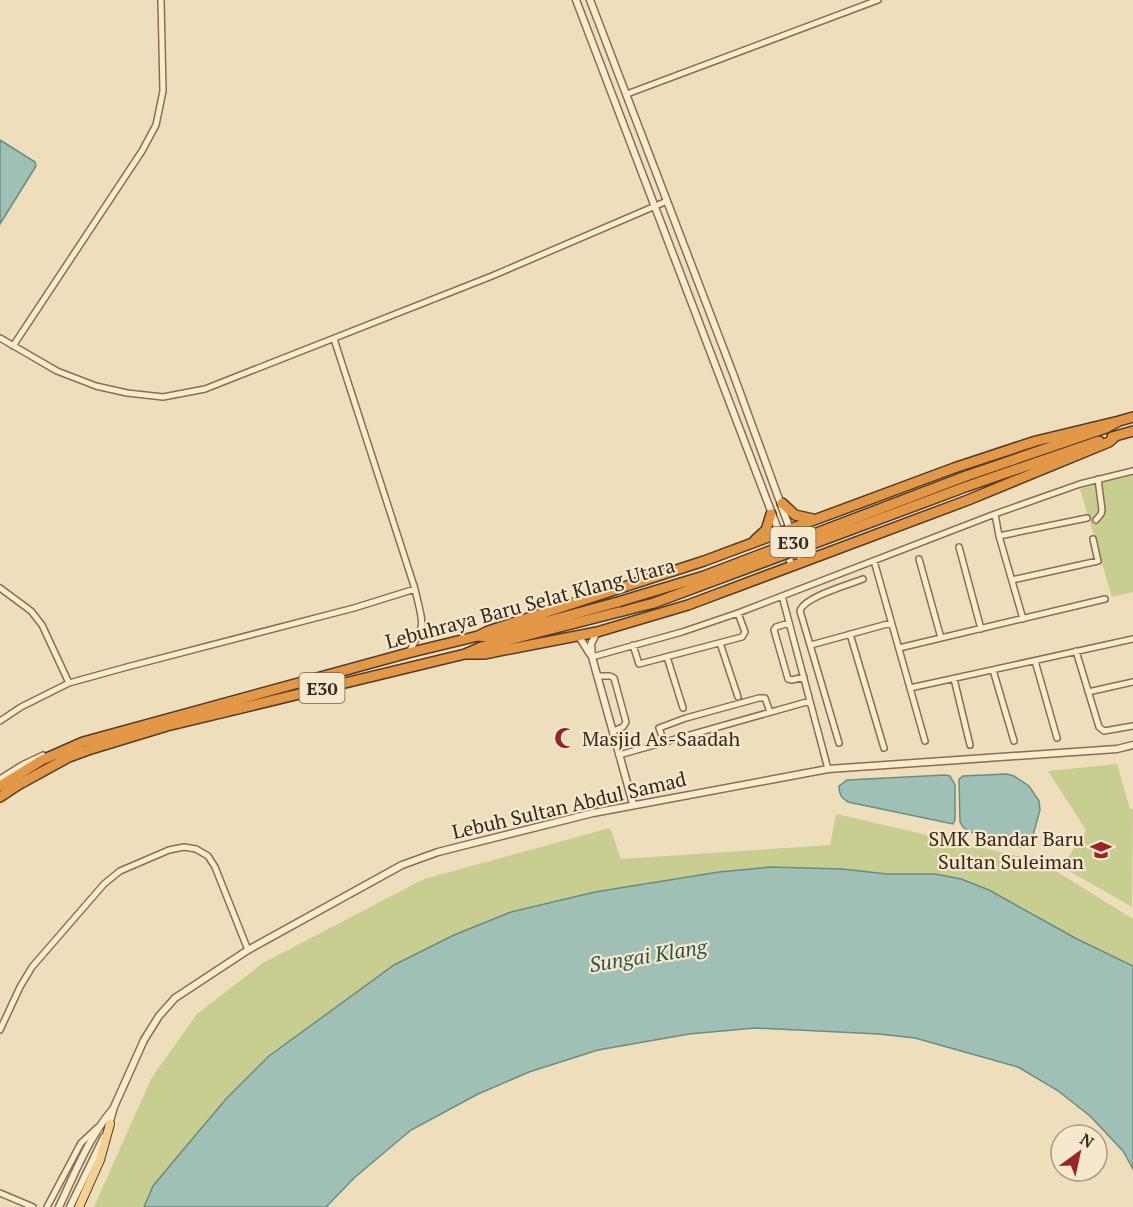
<svg xmlns="http://www.w3.org/2000/svg" width="1133" height="1207" viewBox="0 0 1133 1207" font-family="'PT Serif',serif">
  <style>
    .green { fill: #c8cd90 }
    .water { fill: #a0c0b5; stroke: #688d82; stroke-width: 1.5 }
    .lines { fill: none; stroke-linecap: round; stroke-linejoin: round }
    .minor-casing { stroke: #876e55; stroke-width: 8 }
    .tertiary-casing { stroke: #876e55; stroke-width: 9 }
    .primary-casing { stroke: #543c2a; stroke-width: 10 }
    .motorway-casing { stroke: #543c2a; stroke-width: 12 }
    .minor { stroke: #faebcf; stroke-width: 5 }
    .tertiary { stroke: #faebcf; stroke-width: 6 }
    .primary { stroke: #f5d191; stroke-width: 8 }
    .motorway { stroke: #e39848; stroke-width: 9 }
    .motorway-bridge-casing { stroke: #543c2a; stroke-width: 12; stroke-linecap: butt }
    .motorway-bridge { stroke: #e39848; stroke-width: 9 }
    .labels { text-anchor: middle; dominant-baseline: central; stroke-width: 4.5; stroke-linejoin: round; paint-order: stroke }
    .shield { fill: #f6e8cc; stroke: #6f6150; stroke-width: 1.5 }
    .shield-label { font-size: 18px; font-weight: bold; fill: #35271b }
    .street-label { font-size: 20px; fill: #35271b; stroke: #f6e8cc }
    .poi-label { font-size: 20px; fill: #35271b; stroke: #f6e8cc; text-anchor: start }
    .water-label { font-size: 21px; font-style: italic; fill: #295651; stroke: #f6e8cc }
  </style>
  <rect width="100%" height="100%" fill="#efdebc"/>
  <path class="green" d="M1133 474V592L1112 597 1080 489Z
    M1117 764 1130 809H1133L1132 907 1062 867 1086 830 1048 771Z
    M836 814 1040 861 1133 919V966L1077 939 989 890 961 879 935 874H887L842 869 771 867 719 872 595 892 511 912 454 935 394 965 269 1056 226 1099 188 1144 153 1186 144 1207H94L151 1079 197 1014 263 963 424 879 610 828 621 859 830 845Z"/>
  <path class="water" d="M0 140 35 162 36 166 0 224Z
    M1007 774 1014 776 1029 786 1039 801 1040 810 1033 835 1028 842 1021 847H1013L968 831 963 827 960 822 959 779 963 776Z
    M945 775 950 776 955 785V820L953 824 848 802C841 798 839 794 839 786L847 780Z
    M771 867 842 869 887 874H935L961 879 989 890 1077 939 1133 966V1169L1123 1151 1090 1116 1057 1090 1018 1067 915 1038 879 1034 755 1028 689 1034 598 1050 529 1072 478 1094 411 1130 354 1178 326 1207H144L153 1186 188 1144 226 1099 269 1056 394 965 454 935 511 912 595 892 719 872Z"/>
  <g class="lines">
    <defs>
      <path id="minor" d="M627 94 878 0
        M0 338 57 371 96 386 127 393 163 397 205 389 492 276 667 201
        M334 339 415 589C422 622 428 624 408 653
        M13 346 142 151 156 125 163 91 161 0
        M995 514 999 536 1023 619
        M1096 520 1101 514 1102 510 1098 479
        M999 536 1087 518
        M959 547 981 629
        M919 559 941 638
        M874 561 925 741
        M1012 580 1098 561 1093 539
        M0 588 31 611 42 625 69 683
        M782 596 828 769
        M789 623 776 627 774 630 788 679 792 680 804 677
        M850 634 884 748
        M720 643 738 697
        M633 645 639 664 742 637 745 632 738 613
        M811 645 891 623
        M899 648 1105 599
        M1076 651 1099 727 1104 731 1133 726
        M592 657 682 632 738 613 995 514 1080 484 1133 471
        M667 657 683 708
        M1035 661 1057 738
        M993 670 1014 741
        M597 676H610L614 678 626 722 623 727 613 731
        M954 679 970 745
        M910 688 1133 639
        M1088 692 1133 682
        M0 721 21 707 69 683 127 667 354 608 415 589
        M664 742 659 728 686 718 759 698H765L770 712
        M839 743 800 611C804 597 848 585 863 579
        M619 755 810 701
        M0 779 22 765 43 755
        M0 1030 20 987 32 967 104 884 120 871 169 850 184 847 196 849 208 856 215 867 248 950
        M0 1193 33 1207
        M47 1207 81 1143 97 1128"/>
      <path id="tertiary" d="M576 0 792 566
        M590 0 734 376 802 562
        M597 632 591 644 592 657 633 804
        M578 635 590 654
        M108 1128 114 1107 144 1040 159 1016 175 998 248 950 402 865 438 852 593 813 828 769 1117 749 1133 745
        M59 1207C75 1173 88 1139 112 1110
        M70 1207 104 1137"/>
      <path id="primary" d="M79 1207 100 1160 110 1124"/>
      <path id="motorway" d="M1112 437 1133 431
        M966 476 1106 428 1119 421 1133 417
        M968 486 1099 441
        M782 503 795 515 813 519
        M755 540 766 530 771 514
        M478 636 488 631 704 561 954 468 1036 441 1119 421
        M465 654H484L597 632 688 605 968 500 1109 442 1116 436
        M0 786 42 760 83 742 408 653 478 636 490 637 618 602
        M0 797 18 785 69 757 88 750 167 726 465 654 481 647 654 603"/>
    </defs>
    <use href="#minor" class="minor-casing"/>
    <use href="#tertiary" class="tertiary-casing"/>
    <use href="#primary" class="primary-casing"/>
    <use href="#motorway" class="motorway-casing"/>
    <use href="#minor" class="minor"/>
    <use href="#tertiary" class="tertiary"/>
    <use href="#primary" class="primary"/>
    <use href="#motorway" class="motorway"/>
    <defs>
      <path id="motorway-bridge" d="M618 602 704 576 966 476
        M654 603 968 486"/>
    </defs>
    <use href="#motorway-bridge" class="motorway-bridge-casing"/>
    <use href="#motorway-bridge" class="motorway-bridge"/>
  </g>
  <defs>
    <symbol id="mosque-bare" viewBox="-9 -9 18 18"><path d="M3.5-4.9A6 6 0 1 0 3.5 4.9A5 5 0 1 1 3.5-4.9Z" fill="#982429" stroke="#f6e8cc" stroke-width="2.5" paint-order="stroke"/></symbol>
    <symbol id="school-bare" viewBox="-9 -9 18 18"><path d="M0-5L7-2L0 1L-7-2ZM-4 1L0 2.5L4 1V4Q0 6-4 4Z" fill="#982429" stroke="#f6e8cc" stroke-width="2.5" paint-order="stroke"/></symbol>
  </defs>
  <g fill-rule="evenodd">
    <use href="#mosque-bare" x="550" y="723" width="30" height="30"/>
    <use href="#school-bare" x="1086" y="835" width="30" height="30"/>
  </g>
  <g class="labels">
    <g class="shield">
      <rect x="770.5" y="527" width="45" height="30" rx="4.5"/>
      <rect x="299.5" y="673" width="45" height="30" rx="4.5"/>
    </g>
    <g class="shield-label">
      <text x="793" y="542">E30</text>
      <text x="322" y="688">E30</text>
    </g>
    <g class="street-label">
      <text transform="translate(530 603) rotate(-15)">Lebuhraya Baru Selat Klang Utara</text>
      <text transform="translate(569 805) rotate(-13)">Lebuh Sultan Abdul Samad</text>
    </g>
    <g class="poi-label">
      <text x="582" y="738">Masjid As-Saadah</text>
      <text x="1084" y="838" text-anchor="end">SMK Bandar Baru<tspan x="1084" dy="23">Sultan Suleiman</tspan></text>
    </g>
    <g class="water-label">
      <text transform="translate(648 955) rotate(-9)">Sungai Klang</text>
    </g>
  </g>
  <g transform="translate(1079 1153) rotate(33)"><circle r="28" fill="#f6e8cc" stroke="#a99b85" stroke-width="1.5"/>
  <path d="M0-4.5L10 22L0 15L-10 22Z" fill="#982429"/>
  <text y="-9" font-size="16" font-weight="bold" text-anchor="middle" fill="#35271b">N</text>
  </g>
</svg>
